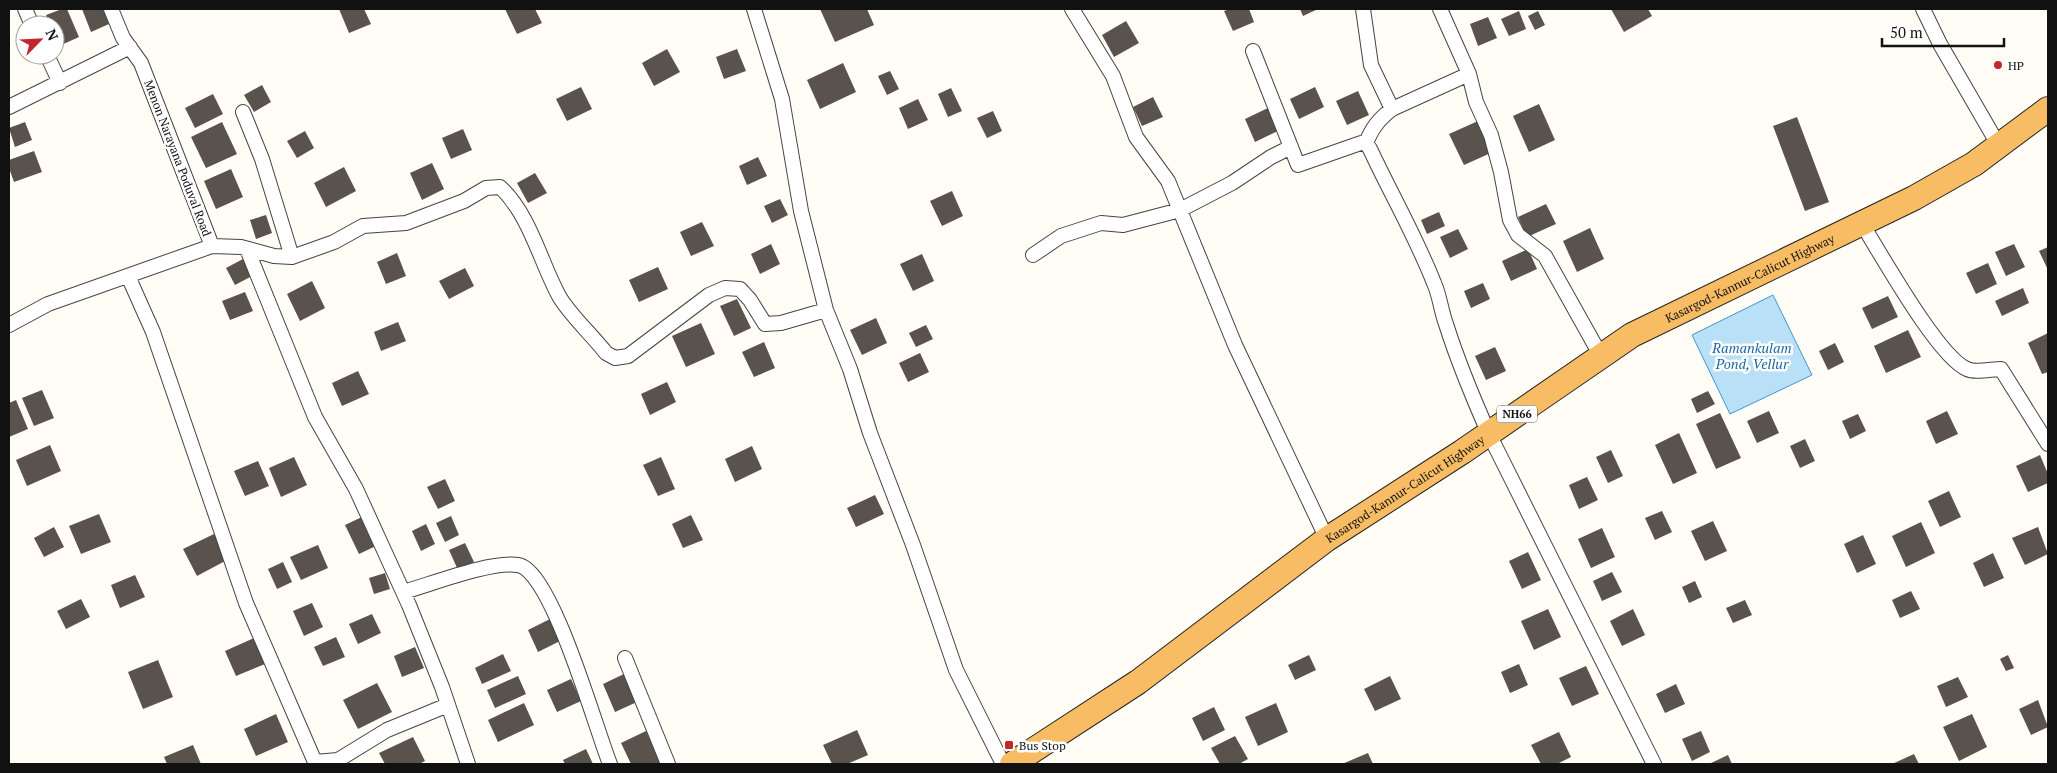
<svg xmlns="http://www.w3.org/2000/svg" width="2057" height="773" viewBox="0 0 2057 773" font-family="'PT Serif',serif">
  <style>
    .water { fill: #b9e0f7; stroke: #3f96cf }
    .building { fill: #5a524d }
    .lines { fill: none; stroke-linecap: round; stroke-linejoin: round }
    .minor-casing { stroke: #444; stroke-width: 16 }
    .trunk-casing { stroke: #222; stroke-width: 26 }
    .minor { stroke: #fff; stroke-width: 14 }
    .trunk { stroke: #f7bc64; stroke-width: 24 }
    .poi-dot { fill: #c4262e; stroke: #fff; stroke-width: 2 }
    .labels { text-anchor: middle; dominant-baseline: central; stroke-width: 5; stroke-linejoin: round; paint-order: stroke }
    .shield { fill: #fff; stroke: #585858; stroke-width: 1 }
    .shield-label { font-size: 11px; font-weight: bold; fill: #111 }
    .poi-label { font-size: 12px; fill: #111; stroke: #fff; text-anchor: start }
    .street-label { font-size: 12px; fill: #111; stroke: #fff }
    .water-label { font-size: 14px; font-style: italic; fill: #1768a6; stroke: #fff }
  </style>
  <rect width="100%" height="100%" fill="#fffdf5"/>
  <path class="water" d="M1773 295 1812 375 1730 414 1692 335Z"/>
  <path class="building" d="M62 9H67L79 37 59 46 55 36V25H50L46 15Z
    M82 9H103L109 24 91 32Z
    M339 9H364L371 24 349 33Z
    M505 9H535L542 23 517 34Z
    M820 9H867L874 25 835 42Z
    M1230 9H1249L1254 22 1233 31 1224 11Z
    M1300 9H1318L1303 16Z
    M1611 9H1648L1652 16 1624 32Z
    M1519 11 1526 29 1509 36 1501 19Z
    M1538 11 1545 25 1535 30 1528 16Z
    M1488 17 1497 38 1478 46 1470 24Z
    M1126 21 1139 43 1114 57 1102 35Z
    M667 49 680 72 654 86 642 63Z
    M737 49 746 71 724 79 716 57Z
    M843 63 856 92 820 109 807 80Z
    M890 71 899 89 887 95 878 76Z
    M262 85 271 102 254 112 244 95Z
    M581 87 592 109 567 121 556 99Z
    M1315 87 1324 107 1299 119 1290 99Z
    M951 88 962 111 948 117 938 94Z
    M1358 91 1369 115 1347 125 1336 101Z
    M213 94 223 114 195 128 185 108Z
    M1153 97 1163 117 1142 126 1133 107Z
    M918 99 928 120 908 129 899 108Z
    M1539 104 1555 140 1529 152 1513 116Z
    M1270 107 1280 130 1255 142 1245 119Z
    M993 111 1002 131 987 138 977 118Z
    M1797 117 1829 202 1805 211 1773 126Z
    M1478 121 1493 152 1464 165 1449 134Z
    M25 122 32 140 15 147 9 128Z
    M222 122 237 154 206 168 191 137Z
    M463 129 472 150 451 159 442 138Z
    M305 131 314 148 297 158 287 141Z
    M34 151 42 172 14 182 9 168V160Z
    M758 157 767 176 747 185 739 166Z
    M432 163 444 189 422 200 410 173Z
    M344 167 356 191 326 207 314 183Z
    M231 169 243 197 216 209 204 181Z
    M535 173 547 193 528 203 517 183Z
    M952 191 963 216 942 226 930 201Z
    M780 199 788 215 772 223 764 206Z
    M1546 204 1556 224 1527 237 1518 217Z
    M1439 212 1445 226 1427 234 1421 220Z
    M266 215 272 233 256 239 250 220Z
    M702 222 714 246 691 256 680 232Z
    M1590 228 1604 259 1577 272 1563 241Z
    M1458 229 1468 249 1450 258 1440 237Z
    M771 244 780 264 760 274 751 254Z
    M2014 244 2025 267 2006 276 1995 252Z
    M2048 247V270L2039 251Z
    M1528 249 1537 269 1511 281 1502 261Z
    M397 253 406 276 386 284 377 262Z
    M922 254 934 281 913 291 900 264Z
    M243 259 252 276 235 285 226 268Z
    M1988 263 1997 284 1976 294 1966 273Z
    M658 267 668 289 639 302 629 280Z
    M465 268 474 286 449 299 439 281Z
    M312 281 325 308 300 321 287 294Z
    M1483 283 1490 299 1471 308 1464 291Z
    M2023 288 2029 303 2002 316 1995 301Z
    M245 292 253 311 230 320 222 301Z
    M1888 296 1898 317 1872 329 1862 308Z
    M737 299 751 328 734 336 720 306Z
    M876 318 887 343 862 355 850 330Z
    M398 322 406 341 381 351 374 332Z
    M701 323 715 354 686 367 672 336Z
    M926 325 933 339 916 347 909 333Z
    M1908 330 1921 357 1886 373 1874 346Z
    M2048 333V372L2042 374 2028 343Z
    M764 342 775 368 754 377 742 352Z
    M1835 343 1844 362 1828 370 1819 351Z
    M1495 347 1506 371 1486 380 1475 356Z
    M920 353 929 372 908 382 899 363Z
    M358 371 369 394 342 406 332 383Z
    M667 382 676 402 650 415 641 394Z
    M42 390 54 418 34 426 22 398Z
    M1708 391 1715 404 1697 413 1691 399Z
    M16 400 28 429 9 437V403Z
    M1769 411 1779 433 1757 443 1747 421Z
    M1947 411 1958 434 1936 444 1926 421Z
    M1720 413 1741 458 1716 469 1696 424Z
    M1858 414 1866 431 1850 439 1842 421Z
    M1679 433 1697 473 1673 484 1655 445Z
    M1805 439 1815 461 1800 468 1790 446Z
    M50 445 61 471 27 486 16 460Z
    M752 446 762 469 735 482 725 459Z
    M1611 450 1623 476 1608 483 1596 457Z
    M2040 455 2048 474V483L2028 492 2016 466Z
    M294 457 307 485 281 497 269 468Z
    M661 457 675 489 658 496 643 465Z
    M258 461 269 486 245 496 234 471Z
    M1587 477 1598 500 1579 509 1569 485Z
    M445 479 455 501 438 509 427 487Z
    M1949 491 1961 517 1940 527 1928 501Z
    M875 495 884 514 856 527 847 508Z
    M1662 511 1672 532 1655 540 1645 518Z
    M99 514 111 542 81 554 69 526Z
    M691 515 703 540 683 548 672 524Z
    M364 516 378 545 359 554 345 525Z
    M451 516 459 535 445 542 436 523Z
    M1713 521 1727 551 1705 561 1691 531Z
    M1921 522 1935 553 1906 567 1892 536Z
    M426 524 435 544 421 551 412 531Z
    M54 527 64 547 44 557 34 538Z
    M2038 527 2048 554 2025 565 2012 538Z
    M1602 528 1615 557 1591 568 1578 539Z
    M214 534 227 560 197 576 183 549Z
    M1863 535 1876 564 1857 573 1844 544Z
    M465 543 474 562 458 570 449 550Z
    M318 545 328 568 301 580 290 557Z
    M1528 552 1541 580 1522 589 1509 561Z
    M1993 553 2004 578 1984 587 1973 563Z
    M283 562 292 582 277 589 268 569Z
    M1612 572 1622 592 1602 601 1593 581Z
    M385 573 390 589 374 594 369 578Z
    M135 575 145 597 120 608 111 585Z
    M1695 581 1702 597 1689 603 1682 587Z
    M1911 591 1920 609 1900 618 1892 600Z
    M81 599 90 617 66 629 57 611Z
    M1745 600 1752 615 1733 623 1726 608Z
    M312 603 323 627 304 636 293 611Z
    M1548 609 1561 637 1534 650 1521 621Z
    M1633 609 1645 635 1622 646 1610 621Z
    M372 614 381 633 358 644 349 624Z
    M550 619 560 641 538 652 528 630Z
    M336 637 345 657 323 666 314 647Z
    M254 638 265 664 236 676 225 651Z
    M415 647 424 668 402 677 394 656Z
    M503 654 511 671 482 684 475 668Z
    M1309 655 1316 670 1295 680 1288 665Z
    M2008 655 2014 668 2006 671 2000 659Z
    M158 660 173 697 143 709 128 672Z
    M1519 664 1528 685 1510 693 1501 672Z
    M1586 666 1599 694 1572 706 1559 678Z
    M624 674 637 702 615 712 603 684Z
    M518 676 526 694 495 708 487 690Z
    M1390 676 1401 699 1375 711 1364 689Z
    M1958 677 1968 697 1946 707 1937 686Z
    M571 679 581 701 557 712 547 690Z
    M377 683 392 712 358 729 343 700Z
    M1676 684 1685 704 1665 713 1656 694Z
    M2038 700 2048 727 2031 735 2019 709Z
    M524 703 534 725 498 742 488 720Z
    M1276 703 1288 732 1258 746 1245 717Z
    M1214 707 1225 730 1203 741 1192 718Z
    M276 714 288 742 256 756 244 729Z
    M1972 714 1987 747 1959 761 1943 727Z
    M857 730 868 755 847 764H832L823 745Z
    M646 731 661 764H631L621 743Z
    M1701 731 1710 752 1692 761 1682 739Z
    M1559 732 1571 757 1557 764H1541L1531 745Z
    M1235 736 1248 759 1239 764H1220L1211 748Z
    M413 737 425 761 419 764H385L379 753Z
    M193 745 201 764H167L164 757Z
    M586 749 593 764H565L563 760Z
    M1368 753 1373 764H1342Z
    M1914 754 1919 764H1892Z
    M1728 755 1732 764H1709Z"/>
  <g class="lines">
    <defs>
      <path id="minor" d="M25 9 32 25
        M754 9 782 99 801 211 826 310 850 369 870 433 913 545 956 670 1003 764
        M1072 9 1113 76 1136 137 1168 181 1235 345 1327 539
        M1363 9 1371 65 1392 109 1469 74
        M1440 9 1469 74 1476 102 1491 135 1501 172 1510 220 1518 235 1545 256 1601 356
        M1923 9 1940 44 1999 146
        M1253 51 1298 165 1361 143H1366L1370 149C1391 194 1416 237 1434 283 1440 296 1441 311 1446 324 1458 362 1473 398 1489 434L1654 764
        M47 55 60 83
        M9 107 130 47
        M243 112 262 159 292 257
        M1366 143C1372 128 1379 119 1392 109
        M1862 224C1881 254 1938 357 1967 369 1975 373 1992 369 2001 369L2048 444
        M212 246 241 247 274 256 292 257 334 242 363 226 406 223 464 201 486 188 500 187C530 215 540 261 559 296 569 314 593 336 606 353L615 358 628 356 709 295 725 288 740 289 750 300 765 324 781 323 826 310
        M247 249 315 417 356 489 409 605 442 687 468 764
        M1033 255 1061 236 1101 223 1123 225 1180 210 1232 183 1271 157 1291 147
        M128 276 153 332 246 603 315 762 338 760 387 730 448 705
        M9 325 48 304 212 246 141 63 123 38 111 9
        M403 592C432 584 490 561 518 565 552 570 596 730 610 764
        M625 658 668 764"/>
      <g id="trunk">
        <path id="s1" d="M1012 764 1138 682 1327 539 1462 452 1632 335 1914 198 1974 164 2048 109"/>
      </g>
    </defs>
    <use href="#minor" class="minor-casing"/>
    <use href="#trunk" class="trunk-casing"/>
    <use href="#minor" class="minor"/>
    <use href="#trunk" class="trunk"/>
  </g>
  <g class="poi-dot">
    <circle cx="1998" cy="65" r="5"/>
    <rect x="1004" y="740" width="10" height="10" rx="2.5"/>
  </g>
  <g class="labels">
    <rect class="shield" x="1497" y="405.5" width="40" height="17" rx="4"/>
    <g class="shield-label">
      <text x="1517" y="414">NH66</text>
    </g>
    <g class="poi-label">
      <text x="2008" y="65">HP</text>
      <text x="1019" y="745">Bus Stop</text>
    </g>
    <g class="street-label">
      <text transform="translate(178 158) rotate(69)">Menon Narayana Poduval Road</text>
      <text stroke="none"><textPath href="#s1" startOffset="885">Kasargod-Kannur-Calicut Highway</textPath></text>
      <text stroke="none"><textPath href="#s1" startOffset="480">Kasargod-Kannur-Calicut Highway</textPath></text>
    </g>
    <g class="water-label">
      <text x="1752" y="347">Ramankulam<tspan x="1752" dy="16">Pond, Vellur</tspan></text>
    </g>
  </g>
  <rect width="2057" height="773" fill="none" stroke="#111111" stroke-width="20"/>
  <g transform="translate(40 40) rotate(66)"><circle r="24" fill="#ffffff" stroke="#a0a0a0"/>
  <path d="M0-4L9 19L0 12L-9 19Z" fill="#c4262e"/>
  <text y="-8" font-size="14" font-weight="bold" text-anchor="middle" fill="#111111">N</text>
  </g>
  <path d="M1882 38v8h122v-8" fill="none" stroke="#111111" stroke-width="2.5"/>
  <text x="1890" y="38" font-size="15" fill="#111111" stroke="#ffffff" stroke-width="4" paint-order="stroke">50 m</text>
</svg>
